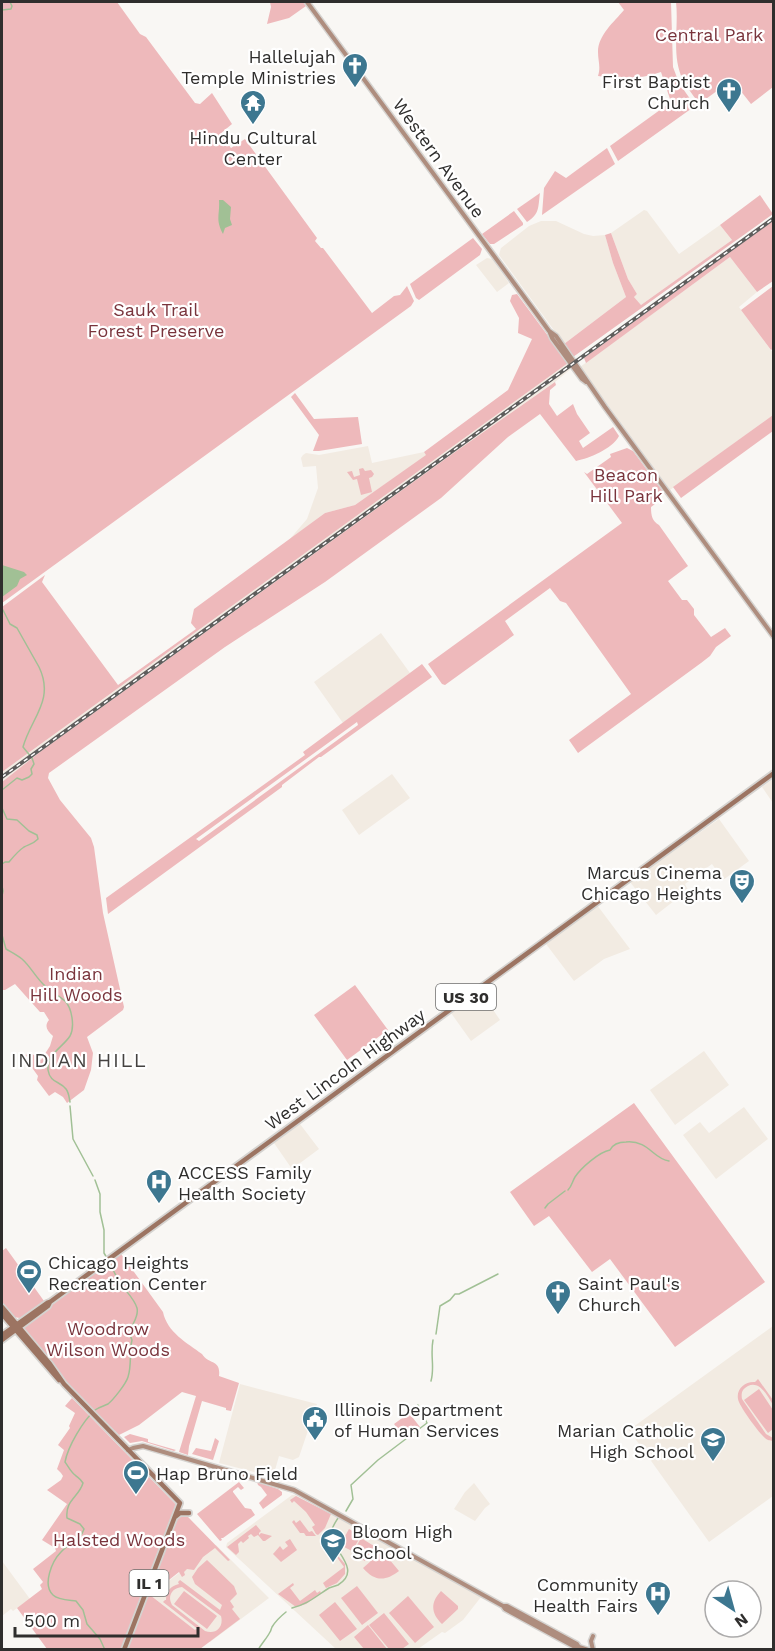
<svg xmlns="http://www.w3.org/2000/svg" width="775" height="1651" viewBox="0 0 775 1651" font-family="'Work Sans',sans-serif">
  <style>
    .built { fill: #f2ebe2 }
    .green { fill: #eeb9bb; fill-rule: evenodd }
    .water { fill: #a1c095 }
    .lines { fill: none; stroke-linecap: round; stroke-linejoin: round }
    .stream { stroke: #a1c095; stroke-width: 1.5 }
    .secondary-casing { stroke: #d5d3d0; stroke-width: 7 }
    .primary-casing { stroke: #d5d3d0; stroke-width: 8 }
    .secondary { stroke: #ae8d7e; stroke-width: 4 }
    .primary { stroke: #9c7462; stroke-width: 4.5 }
    .rail-casing { stroke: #5e5d5c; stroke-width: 4 }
    .rail { stroke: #fff; stroke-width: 1.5; stroke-dasharray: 4.5; stroke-linecap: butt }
    .labels { text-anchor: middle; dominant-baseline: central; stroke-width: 4.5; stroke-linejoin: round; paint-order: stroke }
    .shield { fill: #fff; stroke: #6d6d6c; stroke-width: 1.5 }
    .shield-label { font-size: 16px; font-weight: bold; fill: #2f2e2d }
    .park-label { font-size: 18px; fill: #79343c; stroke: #fff }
    .poi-label { font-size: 18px; fill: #2f2e2d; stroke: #fff; text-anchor: start }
    .street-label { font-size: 18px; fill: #2f2e2d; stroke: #fff }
    .neighbourhood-label { font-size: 20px; letter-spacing: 1.5px; fill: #454341; stroke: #fff }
  </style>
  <rect width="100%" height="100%" fill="#f9f7f4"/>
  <path class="built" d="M644 210 647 211 679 254 720 225 732 240 641 305 634 297 637 294 628 279 611 233Z
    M541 221H556L584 234 593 236 605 235 613 263 626 297 564 344 499 255 501 248 529 226Z
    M730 257 757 292 739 307 773 353V415L670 490 580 367Z
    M487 258 492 259 509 283 497 292 476 265Z
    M568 363 572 368 555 382 448 457 221 621 40 752 2 782V772Z
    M368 446 372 463 424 452 427 455 355 505 325 513 289 540 307 519 318 488 316 466 303 467 301 458 303 455 306 453 319 455Z
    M381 633 410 673 343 723 314 682Z
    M392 774 410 798 359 835 342 810Z
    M773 779V803L762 787Z
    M719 819 749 861 723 880 712 864 685 884 688 890 656 915 630 882Z
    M597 905 630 949 604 959 574 981 546 944Z
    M481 992 500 1020 471 1041 451 1013Z
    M704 1051 729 1085 675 1125 650 1090Z
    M744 1107 768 1139 716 1179 683 1135 700 1122 709 1133Z
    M300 1124 319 1149 292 1169 274 1143Z
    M773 1326V1496L709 1542 629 1430Z
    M240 1384 317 1404 299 1457 293 1460 279 1456 273 1477 219 1463Z
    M474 1483 490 1504 485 1508 475 1521 454 1509 465 1492Z
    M292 1495H295L377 1539 481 1597 463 1620 445 1633 442 1632 418 1649H336L226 1547 227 1543Z
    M216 1545 269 1598 210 1642 150 1595Z
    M2 1561 30 1599 13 1611 11 1609 2 1616Z"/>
  <path class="green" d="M2 2H117L140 34 146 37 195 103 200 104 212 93 232 124 220 134 231 148 245 139 317 238 315 241 321 248H323L372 313 394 296 400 295 407 286 414 301 411 306 2 603Z
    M270 2H303L306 6 289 18 267 24 271 7Z
    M618 2H671L673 67 679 83 695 106 618 161 610 146 671 102 661 72C634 80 625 80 598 76 601 67 598 61 598 52 598 35 614 22 624 10Z
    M676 2H773V87L751 104 732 80 699 104C694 96 688 89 683 80 671 56 679 27 676 2Z
    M607 148 615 164 542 215 544 188 555 171 566 178Z
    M540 193C538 207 540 214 527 222L517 209Z
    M760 195 773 214 573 357 564 344 626 297 613 263 605 235 611 233 628 279 637 294 634 297 641 305 732 240 720 225Z
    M514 211 523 223V225L494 244H490L482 234Z
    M773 221V281L757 292 730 257 586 363 584 358Z
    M473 238 482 249 480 255 419 300 416 298 410 284Z
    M773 286 774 348 771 350 741 310Z
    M517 294 568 363 2 772V607L45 575 42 582 118 685 196 629 191 623 194 609 325 513 355 505 426 455 424 452 508 390 532 339 518 333 519 318 510 301 512 295Z
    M555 382 556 385 550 390 549 404 557 416 573 404 577 414 590 433 579 441 583 448 613 427 619 436C612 449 590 458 576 461L540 414 508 437 441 498 325 582 225 647 49 773 48 778 60 800 91 838 94 847 103 913 124 1007 123 1010 87 1037 93 1053 91 1070 84 1090 67 1103 63 1097 55 1092 49 1096 37 1080 38 1076 25 1058V1055L31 1053 41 1060 50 1046 53 1036C47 1031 44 1026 49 1020L44 1012H40L15 984 5 990H2V782L40 752 221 621 448 457Z
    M295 393 314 419 358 417 362 444 319 451H313L319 435 291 397Z
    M773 415V431L681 498 673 487Z
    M627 448 633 451 664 493 657 498 659 501 651 507C651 515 652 521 659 525L688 566 668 581 682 600H687L694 609V615L711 637 725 628 731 636 716 647 710 656 701 663 578 753 569 740 631 694 566 603 560 601 550 588 505 621 514 635 445 685 442 684 428 664 622 523 584 472 587 474 611 457 610 454Z
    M363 468 365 471 371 470 374 474 372 477 369 478 372 492 361 495 357 479 353 480 347 472 352 471 354 477 360 475 359 469Z
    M422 664 432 677 321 757H319L282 785V787L108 914 106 898 305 755 303 752ZM357 722 358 725 199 841 196 839Z
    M355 985 388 1030 347 1060 314 1015Z
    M634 1103 765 1282 675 1347 610 1259 592 1272 549 1216 534 1226 510 1192Z
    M6 1248 44 1301 20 1318 13 1317 2 1304V1251Z
    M121 1254 163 1312C167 1332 187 1343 202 1354 209 1365 221 1359 219 1376L239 1383 231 1411 226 1410V1408L202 1401 189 1446 188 1455 179 1452 196 1396 182 1392 139 1425 119 1435 65 1381 24 1330 26 1324Z
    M758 1379 773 1400V1405C768 1397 760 1380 748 1386 742 1389 741 1393 742 1399L766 1434 773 1438V1441C770 1440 768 1441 765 1438 759 1433 739 1406 738 1399 736 1388 746 1381 755 1382Z
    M759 1389 773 1410V1429L768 1433 744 1400Z
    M72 1398 230 1560 228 1561 215 1548 203 1557 194 1570 187 1569 184 1572 185 1575 182 1577 179 1572 150 1595 195 1630 196 1629 199 1630 163 1602 165 1600H166C166 1592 170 1586 179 1584L178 1582 180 1580 220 1610 222 1605 195 1584 192 1577 198 1568 207 1560 234 1586 237 1594 230 1601 234 1607 232 1609 240 1619 200 1649H47L17 1608 42 1589 40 1585 43 1582 33 1569 56 1551 55 1548 42 1540 67 1504 47 1490 61 1480 63 1476 61 1473 57 1469 64 1450 58 1445 70 1428 69 1426 75 1413 65 1406ZM182 1587 221 1616C224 1627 216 1635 205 1631L172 1605C167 1596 172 1588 182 1587Z
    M409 1413 420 1427 405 1438 394 1424Z
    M130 1434 148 1439V1442L176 1450 174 1451 142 1441 130 1443 124 1437Z
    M215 1438 219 1441 213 1460 192 1454 196 1448 211 1451Z
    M239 1482 244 1488 241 1490 238 1487 233 1491V1492L245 1508 251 1509 255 1515 223 1538H221L222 1540 220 1541 197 1514Z
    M257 1482 278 1489 282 1492V1495L263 1509 259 1503 267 1495 261 1487 258 1485Z
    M296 1496 331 1514 325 1528 318 1535 316 1534 312 1527 315 1525 306 1512 294 1501 292 1503 290 1500Z
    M294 1520 296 1523 300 1520 309 1532 312 1531 316 1536H306L304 1533H300L292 1522Z
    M256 1525 261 1531 259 1533V1535L261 1533 272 1536 265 1541H263L258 1535 254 1537 251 1534 248 1536 249 1538 243 1543 241 1541 238 1544 239 1552 236 1555 227 1547Z
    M349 1529 361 1536 352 1551 340 1545Z
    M361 1538 374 1546 365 1561 352 1554Z
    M290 1539 297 1550 281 1562 273 1554 280 1546 283 1550 288 1546 285 1542Z
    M380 1553H384L399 1571C385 1582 374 1581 363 1568Z
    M336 1556H338L345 1564V1574L337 1583 326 1588 323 1583 344 1567Z
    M293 1583 294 1585 290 1588 300 1601 315 1590 317 1593 320 1591 321 1593 306 1604 296 1607 278 1594Z
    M357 1586 378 1613 362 1625 341 1598Z
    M184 1591 217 1616 207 1629 174 1604Z
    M441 1591 458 1606V1609L442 1624C431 1613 430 1603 441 1591Z
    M408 1596 434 1627 415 1643 389 1613Z
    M335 1602 357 1629 340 1641 319 1615Z
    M384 1613 409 1644 402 1649H389L369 1625Z
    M368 1625 387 1649H364L354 1637Z"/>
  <path class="water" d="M219 200H223L231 207 230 219 232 225 225 228 223 234C215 219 220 215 219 200Z
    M2 565 24 572 27 575 20 579 17 586 2 597Z"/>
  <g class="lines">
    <path class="stream" d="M2 10 11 9 12 6 10 2
      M2 790 17 778 22 780 29 777 32 774 31 769 34 764 32 758 23 747C31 718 55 700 39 667L17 628 10 624 3 610
      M2 808 7 819 17 820 29 831 37 835 38 839C33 844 30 844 24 847 18 851 14 856 9 862H5L2 864
      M2 886 3 891 2 896
      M2 935 6 949C11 952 17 955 22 959 30 966 35 976 43 984 49 990 58 995 65 1001 72 1008 75 1027 70 1036 63 1047 47 1054 48 1070 50 1083 60 1081 66 1089 69 1093 69 1097 70 1102
      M70 1106 73 1139 93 1176
      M95 1180 100 1194V1212L104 1230V1253L107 1258
      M568 1190C572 1186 572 1182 575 1177 581 1168 599 1152 610 1150 613 1144 619 1142 626 1142 649 1140 653 1159 669 1161
      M545 1208 548 1204 565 1191
      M436 1334 440 1306 450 1300 455 1294H459L498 1274
      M431 1381C435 1367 430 1356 433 1340
      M346 1511 353 1499 351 1485 378 1460 427 1423 418 1405
      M292 1608C308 1604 315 1597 329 1588 332 1587 335 1586 338 1585 363 1570 332 1550 331 1535 330 1530 335 1523 338 1518
      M105 1650 100 1639 87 1624 83 1610 76 1601C69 1600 58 1600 53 1595 42 1585 52 1561 61 1552 69 1543 80 1542 84 1529L80 1524 67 1518C65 1500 79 1497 83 1483 80 1478 78 1478 75 1475 71 1472 68 1466 65 1462 68 1446 83 1421 95 1410 99 1407 104 1406 108 1404 113 1400 126 1384 128 1377 132 1365 129 1352 132 1340 125 1327 140 1321 137 1308 134 1298 126 1292 121 1284 116 1277 113 1269 109 1262
      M258 1650C262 1643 267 1638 270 1632 271 1631 271 1629 272 1627 275 1622 281 1616 286 1612"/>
    <defs>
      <path id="secondary" d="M307 2 536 313 549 331 556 336 605 407 774 637
        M550 333 552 338 582 379 586 382
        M128 1450 133 1448 143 1446 294 1490 503 1606H507L577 1644 581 1650
        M503 1606 505 1609 575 1647H579L588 1650
        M593 1650 591 1641 593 1636"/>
      <path id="primary" d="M2 1307 50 1364 64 1384 180 1503 124 1650
        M2 1314 59 1380
        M2 1335 47 1303 50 1302 774 773
        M2 1340 48 1306 50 1302
        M175 1517 180 1513H189"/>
    </defs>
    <use href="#secondary" class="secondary-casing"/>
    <use href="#primary" class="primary-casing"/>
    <use href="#secondary" class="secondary"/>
    <use href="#primary" class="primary"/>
    <defs>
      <path id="rail" d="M2 777 774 218"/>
    </defs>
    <use href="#rail" class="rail-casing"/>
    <use href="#rail" class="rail"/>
  </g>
  <defs>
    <symbol id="church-pin" viewBox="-11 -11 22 30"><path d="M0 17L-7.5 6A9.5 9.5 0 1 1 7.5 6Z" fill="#3d7790" stroke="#fff"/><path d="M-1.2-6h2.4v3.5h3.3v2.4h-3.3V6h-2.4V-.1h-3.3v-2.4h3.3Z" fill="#fff"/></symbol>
    <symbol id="temple-pin" viewBox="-11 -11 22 30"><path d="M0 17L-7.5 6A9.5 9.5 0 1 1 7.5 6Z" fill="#3d7790" stroke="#fff"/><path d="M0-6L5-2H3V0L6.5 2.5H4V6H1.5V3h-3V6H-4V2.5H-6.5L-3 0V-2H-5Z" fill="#fff"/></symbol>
    <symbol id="theatre-pin" viewBox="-11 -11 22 30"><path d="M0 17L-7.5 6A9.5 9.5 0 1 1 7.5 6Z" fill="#3d7790" stroke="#fff"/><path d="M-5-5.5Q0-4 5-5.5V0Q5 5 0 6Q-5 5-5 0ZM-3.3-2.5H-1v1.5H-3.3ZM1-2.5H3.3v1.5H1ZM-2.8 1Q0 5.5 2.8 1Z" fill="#fff"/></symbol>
    <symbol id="hospital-pin" viewBox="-11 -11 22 30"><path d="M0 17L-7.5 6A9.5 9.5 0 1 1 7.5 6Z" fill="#3d7790" stroke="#fff"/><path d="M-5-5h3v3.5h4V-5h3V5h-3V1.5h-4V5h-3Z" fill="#fff"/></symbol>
    <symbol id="stadium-pin" viewBox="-11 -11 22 30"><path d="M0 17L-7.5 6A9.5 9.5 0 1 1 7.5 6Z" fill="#3d7790" stroke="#fff"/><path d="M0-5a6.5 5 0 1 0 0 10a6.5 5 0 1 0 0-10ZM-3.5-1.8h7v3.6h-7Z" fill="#fff"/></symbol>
    <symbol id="civic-pin" viewBox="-11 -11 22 30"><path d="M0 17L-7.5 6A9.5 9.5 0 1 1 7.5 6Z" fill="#3d7790" stroke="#fff"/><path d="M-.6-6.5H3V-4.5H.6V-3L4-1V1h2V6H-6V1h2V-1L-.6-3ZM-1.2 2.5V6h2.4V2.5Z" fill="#fff"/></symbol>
    <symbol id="school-pin" viewBox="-11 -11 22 30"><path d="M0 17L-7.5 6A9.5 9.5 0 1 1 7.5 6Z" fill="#3d7790" stroke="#fff"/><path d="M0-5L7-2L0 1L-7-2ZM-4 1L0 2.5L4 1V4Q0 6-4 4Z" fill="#fff"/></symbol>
  </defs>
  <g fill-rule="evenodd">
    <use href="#church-pin" x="340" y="51" width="30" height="40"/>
    <use href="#church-pin" x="714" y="76" width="30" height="40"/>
    <use href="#temple-pin" x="238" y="88" width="30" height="40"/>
    <use href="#theatre-pin" x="727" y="867" width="30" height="40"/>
    <use href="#hospital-pin" x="144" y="1167" width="30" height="40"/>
    <use href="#stadium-pin" x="14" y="1257" width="30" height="40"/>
    <use href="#church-pin" x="543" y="1278" width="30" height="40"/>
    <use href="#civic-pin" x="300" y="1404" width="30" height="40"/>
    <use href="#school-pin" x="698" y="1425" width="30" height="40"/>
    <use href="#stadium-pin" x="121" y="1458" width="30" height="40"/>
    <use href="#school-pin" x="318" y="1526" width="30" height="40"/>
    <use href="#hospital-pin" x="643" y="1579" width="30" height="40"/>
  </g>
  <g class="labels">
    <g class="shield">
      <rect x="436" y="984" width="60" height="26" rx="4.5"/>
      <rect x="129.5" y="1570" width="39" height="26" rx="4.5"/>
    </g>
    <g class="shield-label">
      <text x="466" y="997">US 30</text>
      <text x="149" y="1583">IL 1</text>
    </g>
    <g class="park-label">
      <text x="709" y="34">Central Park</text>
      <text x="156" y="309">Sauk Trail<tspan x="156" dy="21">Forest Preserve</tspan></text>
      <text x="626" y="474">Beacon<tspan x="626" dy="21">Hill Park</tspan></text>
      <text x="76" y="973">Indian<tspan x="76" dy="21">Hill Woods</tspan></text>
      <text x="108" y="1328">Woodrow<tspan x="108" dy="21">Wilson Woods</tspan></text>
      <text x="119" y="1539">Halsted Woods</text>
    </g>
    <g class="poi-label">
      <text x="336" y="56" text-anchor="end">Hallelujah<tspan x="336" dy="21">Temple Ministries</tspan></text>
      <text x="710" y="81" text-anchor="end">First Baptist<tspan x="710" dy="21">Church</tspan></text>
      <text x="253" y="137" text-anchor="middle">Hindu Cultural<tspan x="253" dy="21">Center</tspan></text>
      <text x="722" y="872" text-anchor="end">Marcus Cinema<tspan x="722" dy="21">Chicago Heights</tspan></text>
      <text x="178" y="1172">ACCESS Family<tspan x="178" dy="21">Health Society</tspan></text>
      <text x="48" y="1262">Chicago Heights<tspan x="48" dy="21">Recreation Center</tspan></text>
      <text x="578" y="1283">Saint Paul's<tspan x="578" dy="21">Church</tspan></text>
      <text x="334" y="1409">Illinois Department<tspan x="334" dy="21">of Human Services</tspan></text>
      <text x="694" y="1430" text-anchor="end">Marian Catholic<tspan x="694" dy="21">High School</tspan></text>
      <text x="156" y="1473">Hap Bruno Field</text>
      <text x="352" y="1531">Bloom High<tspan x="352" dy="21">School</tspan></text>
      <text x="638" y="1584" text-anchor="end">Community<tspan x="638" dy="21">Health Fairs</tspan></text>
    </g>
    <g class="street-label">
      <text transform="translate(439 158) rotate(54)">Western Avenue</text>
      <text transform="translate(345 1069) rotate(-36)">West Lincoln Highway</text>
    </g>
    <g class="neighbourhood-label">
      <text x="79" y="1060">INDIAN HILL</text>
    </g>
  </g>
  <rect width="775" height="1651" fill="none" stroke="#2f2e2d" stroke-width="6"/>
  <g transform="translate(733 1609) rotate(144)"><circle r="28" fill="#ffffff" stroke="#acabab" stroke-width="1.5"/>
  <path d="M0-4.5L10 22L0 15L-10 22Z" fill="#3d7790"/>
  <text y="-9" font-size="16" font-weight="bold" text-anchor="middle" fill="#2f2e2d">N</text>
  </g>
  <path d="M15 1627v9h183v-9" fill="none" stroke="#2f2e2d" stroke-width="3"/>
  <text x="24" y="1627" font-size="18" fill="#2f2e2d" stroke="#ffffff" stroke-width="4.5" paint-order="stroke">500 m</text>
</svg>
